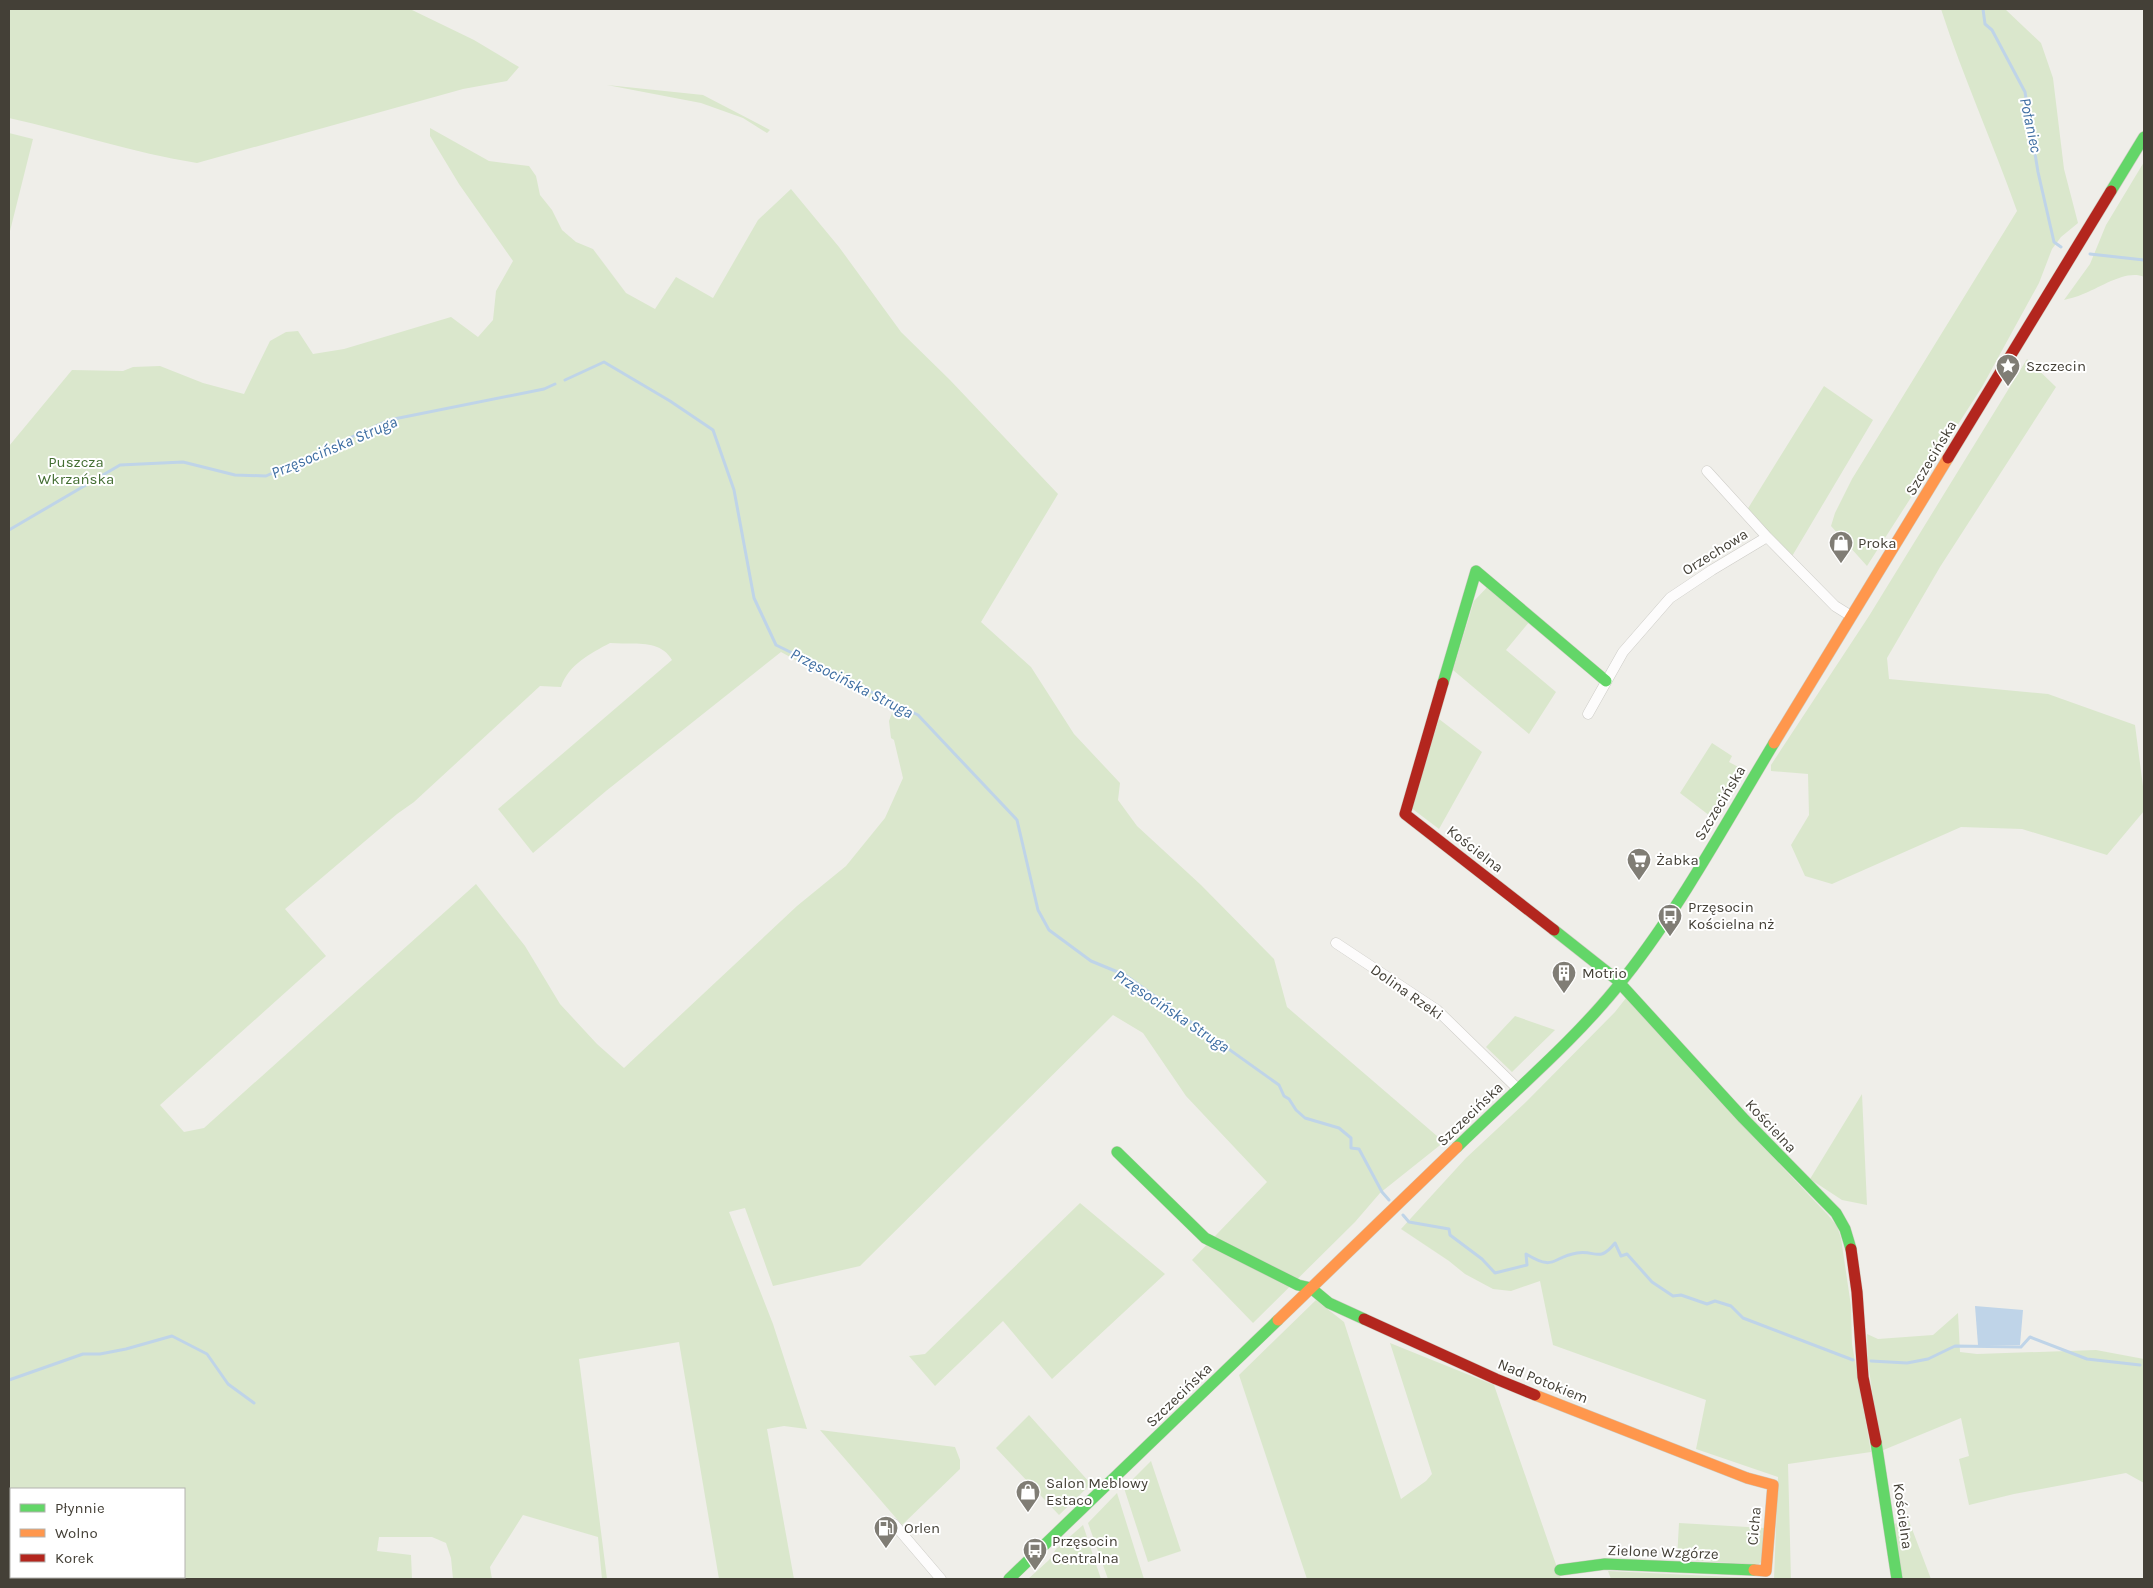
<svg xmlns="http://www.w3.org/2000/svg" width="2153" height="1588" viewBox="0 0 2153 1588" font-family="Karla,sans-serif">
  <style>
    .green { fill: #dae7cc; fill-rule: evenodd }
    .water { fill: #bfd4e8 }
    .lines { fill: none; stroke-linecap: round; stroke-linejoin: round }
    .stream { stroke: #bfd4e8; stroke-width: 3 }
    .street-casing { stroke: #cdccc7; stroke-width: 11 }
    .fast-casing { stroke: #cdcbc1; stroke-width: 12 }
    .slow-casing { stroke: #cdcbc1; stroke-width: 12 }
    .jam-casing { stroke: #cdcbc1; stroke-width: 12 }
    .street { stroke: #fdfcfc; stroke-width: 10 }
    .fast { stroke: #63d668; stroke-width: 11 }
    .slow { stroke: #ff974d; stroke-width: 11 }
    .jam { stroke: #b3261e; stroke-width: 11 }
    .labels { text-anchor: middle; dominant-baseline: central; stroke-width: 4; stroke-linejoin: round; paint-order: stroke }
    .poi-label { font-size: 15px; fill: #444037; stroke: #fff; text-anchor: start }
    .street-label { font-size: 15px; fill: #444037; stroke: #fff }
    .park-label { font-size: 15px; fill: #436e32; stroke: #fff }
    .water-label { font-size: 16px; font-style: italic; fill: #3e6ea2; stroke: #fff }
  </style>
  <rect width="100%" height="100%" fill="#efeee9"/>
  <path class="green" d="M9 9H410L474 40 519 67 507 81 463 89 197 163C133 153 72 132 9 118Z
    M1941 9H2005L2041 43 2053 78 2064 169 2078 223 2061 237 2052 249 2039 283 1982 387 1867 566 1831 526 1835 513 1852 479 2017 211C1993 143 1963 77 1941 9Z
    M607 85 703 95 770 130 767 133 743 118 701 103Z
    M430 128 489 161 529 166 536 176 540 195 552 210 562 230 576 242 593 249 626 293 655 309 676 277 713 298 758 220 791 189 839 247 901 332 950 380 1058 494 981 622 1031 667 1074 734 1120 783 1118 800 1137 826 1201 885 1274 959 1287 1007 1444 1142 1380 1193 1355 1222 1253 1323 1192 1260 1267 1182 1186 1096 1143 1033 1113 1015 860 1266 773 1286 745 1208 729 1212 773 1324 807 1429 784 1426 767 1429 794 1579H719L679 1342 579 1359 607 1579H602L598 1537 523 1515 490 1567 492 1579H453L451 1558 446 1543 432 1537H379L377 1551 411 1555 412 1579H9V446L72 370 123 371 133 367 160 366 203 383 244 394 270 341 286 332 298 331 313 354 344 349 451 317 478 337 493 320 496 291 513 261 459 184 430 136ZM610 643C632 645 660 638 672 660L498 809 533 853 606 791 781 652 847 688 894 708 889 721 891 738 894 740 903 778 885 818 846 866 797 906 624 1068 597 1044 560 1004 525 946 476 884 204 1128 184 1132 160 1105 326 956 285 909 397 814 414 802 540 686 561 687C568 665 591 653 610 643ZM11 1489H184V1577H11Z
    M9 133 33 139 9 235Z
    M2144 162V277C2126 269 2100 288 2083 294 2077 297 2070 298 2064 300L2090 264 2106 225Z
    M2027 359 2056 387 1940 567 1887 658 1889 679 2048 694 2135 725 2144 794V811L2107 855 2022 829 1961 827 1832 884 1805 876 1791 845 1809 815 1808 774 1771 771V765L1869 616Z
    M1824 386 1873 420 1791 558 1747 510Z
    M1493 581 1534 616 1506 650 1556 692 1529 734 1453 670 1474 601Z
    M1439 719 1482 752 1439 829 1410 807Z
    M1712 743 1732 756 1729 762 1744 770 1714 819 1680 793Z
    M1626 998 1713 1094 1828 1215 1837 1226 1841 1238 1851 1306 1852 1344 1871 1452 1788 1464 1791 1579H1611L1608 1571 1774 1579 1778 1477 1696 1449 1706 1400 1553 1345 1540 1281 1511 1291 1493 1289 1465 1274 1449 1261 1401 1229 1466 1158 1526 1102 1615 1012Z
    M1515 1016 1555 1030 1512 1072 1486 1047Z
    M1862 1094 1867 1205 1842 1200 1810 1179Z
    M1080 1203 1165 1274 1052 1379 1003 1321 935 1386 909 1356 925 1354Z
    M1316 1300 1344 1322 1401 1499 1426 1481 1432 1474 1390 1343 1494 1385 1561 1579H1307L1239 1375Z
    M1958 1313 1960 1352 1977 1354 2096 1350 2144 1359V1483L2126 1473 2014 1494 1969 1505 1959 1459 1969 1456 1961 1418 1881 1451 1868 1363 1867 1334 1878 1339 1933 1335Z
    M1029 1415 1091 1484 1059 1515 996 1448Z
    M820 1430 955 1447 960 1460V1469L902 1525Z
    M1151 1461 1181 1551 1148 1562 1124 1488Z
    M1117 1493 1144 1579H1108L1088 1523Z
    M1909 1521 1931 1579H1903L1893 1524Z
    M1679 1523 1765 1528 1764 1559 1758 1565 1677 1559Z
    M1083 1525 1101 1579H1028L1049 1560 1056 1549Z"/>
  <path class="water" d="M1975 1306 2023 1310 2020 1345H1978Z"/>
  <g class="lines">
    <path class="stream" d="M1983 9 1985 24 1992 30 2025 92 2038 172 2054 242 2061 247
      M2090 254 2144 260
      M565 380 604 362 670 401 713 430 734 490 754 598 776 645 918 715 1017 820 1038 910 1049 930 1091 961 1125 975 1279 1085 1284 1096 1289 1099 1296 1110 1305 1118 1339 1128 1351 1138V1148L1359 1149 1382 1192 1389 1200
      M9 530 120 465 183 462 235 475 266 476 389 420 544 389 555 384
      M1403 1215 1409 1222 1449 1229 1450 1235 1482 1259 1495 1273 1527 1265 1526 1254C1556 1272 1551 1257 1577 1253 1596 1250 1599 1263 1615 1243L1621 1256 1627 1254 1652 1282 1673 1296 1681 1295 1707 1304 1715 1301 1731 1306 1743 1318 1853 1360
      M1871 1361 1907 1363 1928 1359 1955 1346 2021 1347 2030 1337 2087 1359 2140 1365
      M9 1380 83 1354H100L126 1349 172 1336 207 1354 228 1384 254 1403"/>
    <defs>
      <path id="street" d="M1707 471 1767 537 1835 606 1851 616
        M1588 714 1623 652 1670 598 1712 570 1767 537
        M1336 943 1437 1010 1517 1088
        M894 1524 941 1579"/>
      <path id="fast" d="M2111 191 2144 137
        M1443 683 1476 571 1606 681
        M1554 930 1616 979 1743 1118 1836 1213 1845 1229 1851 1249
        M1457 1147C1512 1093 1578 1038 1625 977 1681 906 1727 821 1774 743
        M1117 1152 1205 1238 1298 1285 1311 1288 1329 1303 1364 1319
        M1876 1442 1897 1579
        M1560 1570 1605 1564 1754 1570
        M1009 1579 1278 1320"/>
      <path id="slow" d="M1774 743 1948 458
        M1278 1320 1457 1147
        M1535 1395 1747 1478 1773 1485 1766 1571 1754 1570"/>
      <path id="jam" d="M1948 458 2111 191
        M1443 683 1405 814 1554 930
        M1851 1249 1857 1292 1863 1377 1876 1442
        M1364 1319 1496 1379 1535 1395"/>
    </defs>
    <use href="#street" class="street-casing"/>
    <use href="#fast" class="fast-casing"/>
    <use href="#slow" class="slow-casing"/>
    <use href="#jam" class="jam-casing"/>
    <use href="#street" class="street"/>
    <use href="#fast" class="fast"/>
    <use href="#slow" class="slow"/>
    <use href="#jam" class="jam"/>
  </g>
  <defs>
    <symbol id="sight-pin" viewBox="-11 -11 22 30"><path d="M0 17L-7.5 6A9.5 9.5 0 1 1 7.5 6Z" fill="#807d75" stroke="#fff"/><path d="M0-6L1.8-2.2L6-1.7L2.9 1.2L3.7 5.4L0 3.3L-3.7 5.4L-2.9 1.2L-6-1.7L-1.8-2.2Z" fill="#fff"/></symbol>
    <symbol id="shop-pin" viewBox="-11 -11 22 30"><path d="M0 17L-7.5 6A9.5 9.5 0 1 1 7.5 6Z" fill="#807d75" stroke="#fff"/><path d="M-5-2.5h2.3a2.7 3.5 0 0 1 5.4 0H5L5.5 6h-11ZM-1.5-2.5h3a1.5 2.3 0 0 0-3 0Z" fill="#fff"/></symbol>
    <symbol id="supermarket-pin" viewBox="-11 -11 22 30"><path d="M0 17L-7.5 6A9.5 9.5 0 1 1 7.5 6Z" fill="#807d75" stroke="#fff"/><path d="M-6-5.5h2.5l.6 2H6L4.5 2H-2.5L-4.4-4H-6ZM-1.5 3.2a1.3 1.3 0 1 0 .1 0ZM3 3.2a1.3 1.3 0 1 0 .1 0Z" fill="#fff"/></symbol>
    <symbol id="bus-pin" viewBox="-11 -11 22 30"><path d="M0 17L-7.5 6A9.5 9.5 0 1 1 7.5 6Z" fill="#807d75" stroke="#fff"/><path d="M-5-6H5V4H4V6H2V4H-2V6H-4V4H-5ZM-3.5-4V0h7V-4ZM-3.5 1.2v1.5H-2V1.2ZM2 1.2v1.5H3.5V1.2Z" fill="#fff"/></symbol>
    <symbol id="building-pin" viewBox="-11 -11 22 30"><path d="M0 17L-7.5 6A9.5 9.5 0 1 1 7.5 6Z" fill="#807d75" stroke="#fff"/><path d="M-4-6H4V6H1V3H-1V6H-4ZM-2.5-4.3h1.7v1.8h-1.7ZM.8-4.3h1.7v1.8H.8ZM-2.5-1h1.7V.8h-1.7ZM.8-1h1.7V.8H.8Z" fill="#fff"/></symbol>
    <symbol id="fuel-pin" viewBox="-11 -11 22 30"><path d="M0 17L-7.5 6A9.5 9.5 0 1 1 7.5 6Z" fill="#807d75" stroke="#fff"/><path d="M-5.5-6h7V0h2V4h1.3V-2.5L3-4.5l.8-.8L6-3V5H2.5V1h-1V6h-7ZM-4.2-4.7v3.2H.2V-4.7Z" fill="#fff"/></symbol>
  </defs>
  <g fill-rule="evenodd">
    <use href="#sight-pin" x="1994" y="352" width="28" height="38"/>
    <use href="#shop-pin" x="1827" y="529" width="28" height="38"/>
    <use href="#supermarket-pin" x="1625" y="846" width="28" height="38"/>
    <use href="#bus-pin" x="1656" y="902" width="28" height="38"/>
    <use href="#building-pin" x="1550" y="959" width="28" height="38"/>
    <use href="#shop-pin" x="1014" y="1478" width="28" height="38"/>
    <use href="#fuel-pin" x="872" y="1514" width="28" height="38"/>
    <use href="#bus-pin" x="1021" y="1536" width="28" height="38"/>
  </g>
  <g class="labels">
    <g class="poi-label">
      <text x="2026" y="366">Szczecin</text>
      <text x="1858" y="543">Proka</text>
      <text x="1656" y="860">Żabka</text>
      <text x="1688" y="907">Przęsocin<tspan x="1688" dy="17">Kościelna nż</tspan></text>
      <text x="1582" y="973">Motrio</text>
      <text x="1046" y="1483">Salon Meblowy<tspan x="1046" dy="17">Estaco</tspan></text>
      <text x="904" y="1528">Orlen</text>
      <text x="1052" y="1541">Przęsocin<tspan x="1052" dy="17">Centralna</tspan></text>
    </g>
    <g class="street-label">
      <text transform="translate(1931 458) rotate(-59)">Szczecińska</text>
      <text transform="translate(1715 552) rotate(-32)">Orzechowa</text>
      <text transform="translate(1720 803) rotate(-59)">Szczecińska</text>
      <text transform="translate(1475 849) rotate(38)">Kościelna</text>
      <text transform="translate(1407 992) rotate(35)">Dolina Rzeki</text>
      <text transform="translate(1470 1114) rotate(-44)">Szczecińska</text>
      <text transform="translate(1771 1126) rotate(47)">Kościelna</text>
      <text transform="translate(1543 1381) rotate(22)">Nad Potokiem</text>
      <text transform="translate(1179 1395) rotate(-44)">Szczecińska</text>
      <text transform="translate(1903 1516) rotate(82)">Kościelna</text>
      <text transform="translate(1754 1526) rotate(-85)">Cicha</text>
      <text transform="translate(1663 1552) rotate(2)">Zielone Wzgórze</text>
    </g>
    <g class="park-label">
      <text x="76" y="462">Puszcza<tspan x="76" dy="17">Wkrzańska</tspan></text>
    </g>
    <g class="water-label">
      <text transform="translate(2031 125) rotate(78)">Połaniec</text>
      <text transform="translate(334 447) rotate(-23)">Przęsocińska Struga</text>
      <text transform="translate(852 683) rotate(27)">Przęsocińska Struga</text>
      <text transform="translate(1172 1011) rotate(34)">Przęsocińska Struga</text>
    </g>
  </g>
  <rect width="2153" height="1588" fill="none" stroke="#444037" stroke-width="20"/>
  <rect x="10" y="1488" width="175" height="90" fill="#ffffff" stroke="#b4b3af"/>
  <rect x="20" y="1504" width="25" height="8" fill="#63d668" stroke="#b4b3af"/>
  <text x="55" y="1513" font-size="15" fill="#444037">Płynnie</text>
  <rect x="20" y="1529" width="25" height="8" fill="#ff974d" stroke="#b4b3af"/>
  <text x="55" y="1538" font-size="15" fill="#444037">Wolno</text>
  <rect x="20" y="1554" width="25" height="8" fill="#b3261e" stroke="#b4b3af"/>
  <text x="55" y="1563" font-size="15" fill="#444037">Korek</text>
</svg>
